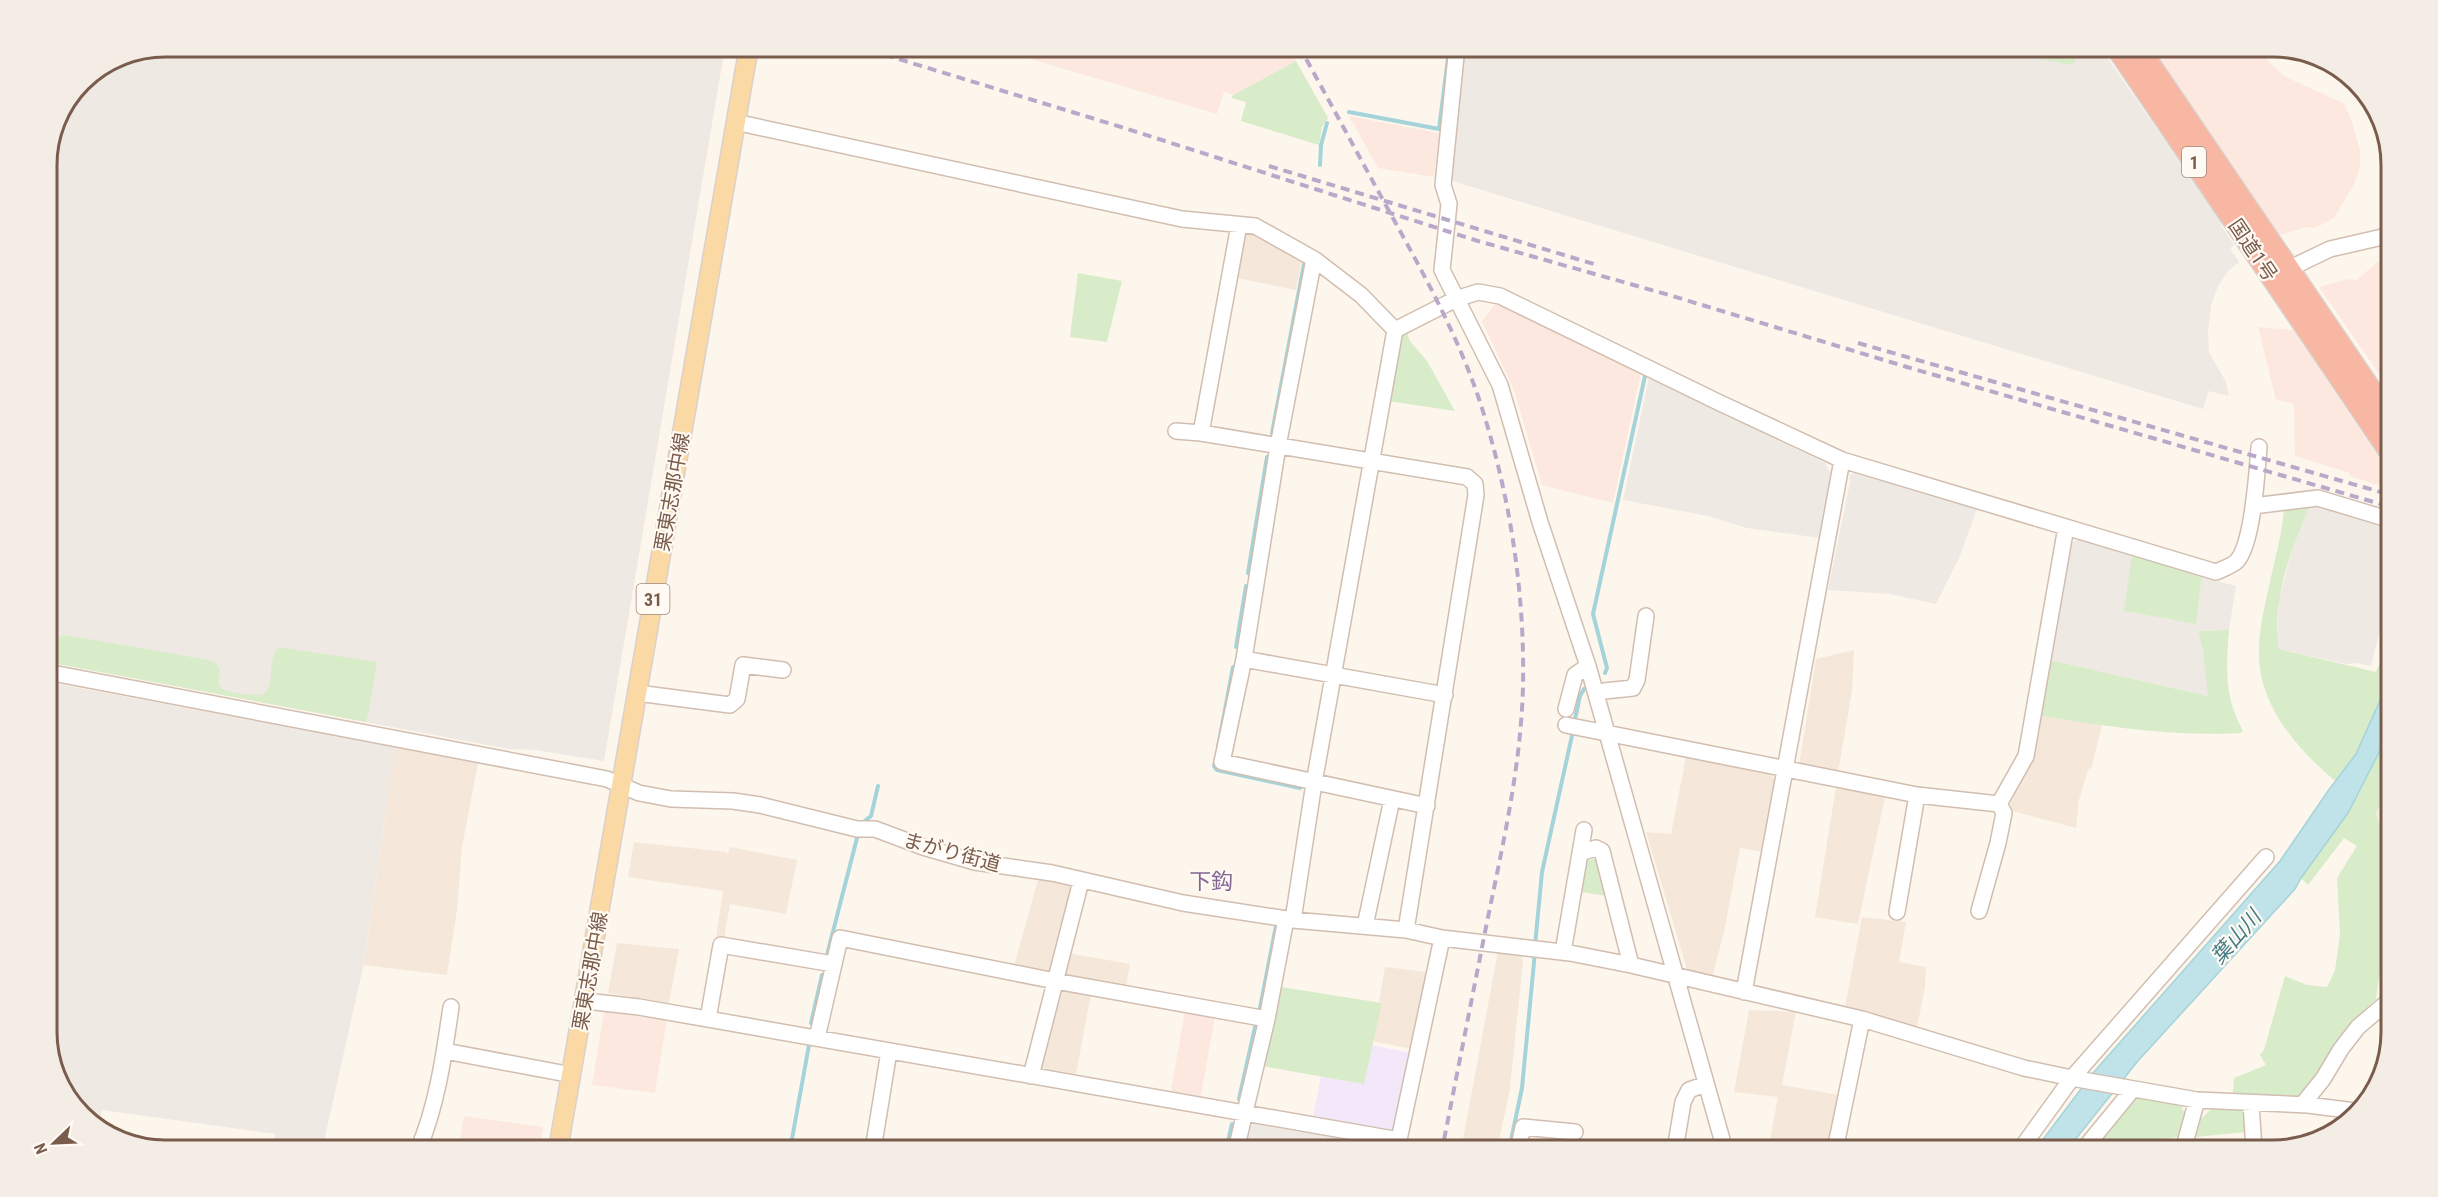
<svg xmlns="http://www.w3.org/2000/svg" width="2438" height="1197" viewBox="0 0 2438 1197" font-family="'Roboto Condensed','Noto Sans JP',sans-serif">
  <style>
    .residential { fill: #f5e8da }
    .commercial { fill: #fde8e0 }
    .industrial { fill: #efe9e4 }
    .education { fill: #f3e8fa }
    .green { fill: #d8ecc9 }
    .water { fill: #bfe3e8; stroke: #a5d3da; stroke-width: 1.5 }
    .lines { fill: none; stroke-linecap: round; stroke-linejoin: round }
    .stream { stroke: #a5d3da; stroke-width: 4 }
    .minor-casing { stroke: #d1beb0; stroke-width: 18 }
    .major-casing { stroke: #dad1cd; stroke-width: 21 }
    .highway-casing { stroke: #dad1cd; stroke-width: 24 }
    .minor { stroke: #fff; stroke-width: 15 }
    .major { stroke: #fbd9a5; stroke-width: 18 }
    .highway { stroke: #f7b7a3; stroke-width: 21 }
    .rail { stroke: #b9a8c9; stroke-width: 4; stroke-dasharray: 9 6; stroke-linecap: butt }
    .labels { text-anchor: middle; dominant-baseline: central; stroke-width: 4.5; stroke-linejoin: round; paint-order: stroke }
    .shield { fill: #fffaf3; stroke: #a28b7f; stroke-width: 1.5 }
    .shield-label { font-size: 18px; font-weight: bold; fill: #7a5c4d }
    .street-label { font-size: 20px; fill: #7a5c4d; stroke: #fffaf3 }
    .water-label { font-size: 21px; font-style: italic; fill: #437c86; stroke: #fffaf3 }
    .quarter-label { font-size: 22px; fill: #846695; stroke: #fffaf3 }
    .rim { fill: none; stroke: #7a5c4d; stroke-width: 3 }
  </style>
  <rect width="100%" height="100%" fill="#fdf6ec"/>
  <path class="residential" d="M1249 232 1302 259 1296 290 1237 278 1244 235Z
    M1854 650 1852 691 1838 773 1799 765 1816 659Z
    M2042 716 2102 725 2092 766 2088 770 2079 800 2076 828 2009 810 2019 778 2033 753Z
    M395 747 478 763 462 847 457 910 447 975 364 965Z
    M1686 757 1771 774 1777 784 1764 852 1740 848 1724 932 1712 978 1688 973 1646 832 1671 834Z
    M1836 787 1885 797 1858 924 1815 917Z
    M634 842 727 852V856L730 847 797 860 786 914 730 904 724 939 716 938 723 891 628 877Z
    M1039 876 1072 885V888L1051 970 1045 973 1014 966Z
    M1862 917 1906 922 1899 962 1926 967 1925 987 1917 1027 1845 1007Z
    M617 943 679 949 669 1003 608 993Z
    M1498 951 1520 953 1523 961 1510 1089 1497 1150H1461Z
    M1068 953 1130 964 1126 987 1066 977 1063 973Z
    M1385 967 1428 972 1411 1049 1373 1041 1382 1003 1379 1002Z
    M1064 989 1091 994 1076 1074 1042 1068 1040 1064 1058 993Z
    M1749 1010 1796 1012 1782 1085 1839 1095 1829 1150H1768L1778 1097 1734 1092Z"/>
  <path class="commercial" d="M1288 46 1296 61 1233 95 1224 92 1217 114 990 47Z
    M2162 47H2259L2269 62 2284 76 2343 103 2351 119 2360 150V168L2353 186 2334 218 2315 228 2307 227 2280 235 2159 57Z
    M1349 116 1439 133 1434 177 1378 168Z
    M2391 260V391L2319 287 2349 279 2357 280 2377 262Z
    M1496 303 1641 372 1613 503 1542 485 1514 390 1482 321Z
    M2258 327 2293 330 2391 476V489L2349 476 2350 473 2295 456 2294 407 2292 403 2276 400Z
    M2391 785V892L2376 813Z
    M1185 1011 1215 1016 1201 1096 1171 1091Z
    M604 1012 667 1019 655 1093 592 1085Z
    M464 1116 543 1127 539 1150H458Z"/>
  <path class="industrial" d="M165 47H725L604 761 536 750 509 749 47 662V158L59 113 82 81 120 55Z
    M1464 47H2100L2222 223 2221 225 2234 245 2230 249 2239 262 2228 271 2218 286 2211 305 2208 332 2209 352 2226 382 2229 396 2209 391 2203 409 1449 180Z
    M1649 377 1825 463 1832 475 1820 538 1747 528 1708 516 1623 500Z
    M1854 473 1977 509 1959 558 1936 604 1890 594 1828 590 1850 482 1849 475Z
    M2314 505 2391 527V584L2371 666 2357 663 2346 664 2279 649 2277 638 2279 599 2294 543 2310 506Z
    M2078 539 2132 555 2125 611 2196 624 2202 577 2236 586 2229 630 2198 631 2203 651 2209 696 2050 660 2068 545Z
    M47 682 395 747 364 963 322 1150H272L275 1134 102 1110 99 1126 67 1098 53 1059 54 1054 51 1053 47 1040Z
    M1255 1124 1383 1146 1386 1150H1241L1245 1129Z"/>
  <path class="education" d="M1372 1045 1410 1053 1395 1127 1389 1130 1313 1117 1321 1076 1364 1084Z"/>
  <path class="green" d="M1974 47H2074L2076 60 2074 63 2067 64Z
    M1296 61 1328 118 1322 127 1319 145 1241 121 1246 102 1231 98 1233 95Z
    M1078 273 1122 281 1107 342 1070 337Z
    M1406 330 1410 341 1427 361 1455 411 1388 401 1398 338Z
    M2310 506C2291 549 2271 601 2279 649L2376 672 2382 658 2391 614V676L2356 754 2335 781C2302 753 2266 714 2260 669 2256 640 2264 609 2270 582 2275 558 2282 534 2284 510Z
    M2132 555 2202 577 2196 624 2124 611Z
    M2229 630C2226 667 2224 697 2243 731L2240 733C2172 737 2107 726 2041 716L2050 660 2208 696 2203 651 2198 631Z
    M65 635 214 661 220 670C219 676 217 683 221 688 225 692 258 697 263 694 276 688 266 658 279 647L377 662 368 715 366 722 58 664 53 660 54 639Z
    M2391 729V785L2376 813 2383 835 2391 891 2376 999 2346 1028 2302 1097 2233 1094 2234 1078 2266 1065 2260 1055 2264 1050 2285 976 2307 985 2327 987 2335 970 2340 935 2337 878 2357 846 2344 838 2308 885 2301 878 2348 813Z
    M1597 858 1607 896 1581 892 1586 861Z
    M1281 987 1382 1003 1364 1084 1262 1066Z
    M2138 1097 2181 1104 2185 1115 2181 1137 2138 1141 2112 1150H2093L2103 1135Z
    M2213 1107 2240 1109 2245 1115 2246 1132 2196 1137 2201 1119Z"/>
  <path class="water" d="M2391 676V729L2348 813 2301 878 2295 889 2137 1062 2067 1150H2035L2093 1073 2280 861 2328 791 2356 754Z"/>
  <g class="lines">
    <path class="stream" d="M1349 112 1439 129 1449 50
      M1320 165 1321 145 1327 123
      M1272 433 1304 264
      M1248 573 1267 457
      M1236 647 1246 586
      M1605 673 1607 668 1593 614 1645 376
      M1574 724 1580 696 1584 689
      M1218 747 1233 667
      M1216 758 1214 766 1217 770 1300 788
      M861 824 871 816 878 786
      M1535 945 1542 872 1573 731
      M827 955 857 838
      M1260 1008 1276 926
      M811 1023 822 975
      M1239 1099 1255 1027
      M790 1150 809 1045
      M1226 1150 1232 1124
      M1509 1150 1522 1088 1535 952"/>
    <defs>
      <path id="minor" d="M1457 46 1443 185 1449 204 1442 270 1500 385 1540 522 1588 666 1725 1150
        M735 122 1182 219 1255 226 1314 259 1361 295 1395 330
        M1314 259 1278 446 1244 659 1222 762 1427 806
        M2280 273 2330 249 2391 235
        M1176 431 1201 433 1467 477 1475 484 1476 495 1406 930
        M1201 433 1239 225
        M2253 506 2318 498 2391 520
        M1244 659 1445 695
        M47 672 607 779 639 793 671 799 733 801 760 805 857 829H875L923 847 975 862 1052 873 1183 903 1293 920 1314 783 1395 330 1456 299 1478 292 1500 296 1720 403 1842 460 2216 572C2222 569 2232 566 2237 561 2253 543 2257 473 2259 447
        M637 693 730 705 737 699 743 665 783 670
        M1596 694 1604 691 1633 688 1637 680 1646 616
        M1566 709 1575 675 1588 666
        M1566 725 1917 795 1999 804
        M1999 804 2026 756 2066 527
        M1580 853 1596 848 1602 851 1631 965
        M1979 911 1998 843 2004 813 1999 804
        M1897 912 1917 795
        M1293 920 1406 930 1442 938 1570 953 1631 965 1862 1019 2024 1068 2077 1079 2197 1100 2308 1105 2355 1111
        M1365 926 1392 799
        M1563 952 1584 830
        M1744 992 1842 460
        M586 1001 639 1007 1399 1140
        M708 1019 721 945 833 964
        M817 1038 840 938 1055 981 1267 1019
        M445 1051 572 1075
        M1031 1076 1081 881
        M2251 1103 2254 1150
        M2302 1105 2323 1079 2341 1049 2358 1027 2391 999
        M1397 1149 1442 938
        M418 1150C437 1106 444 1055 451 1007
        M873 1150 889 1051
        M1236 1150 1267 1019 1286 919
        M1518 1150 1523 1127 1575 1132
        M1675 1150 1683 1102 1689 1090 1706 1084
        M1835 1150 1862 1019
        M2020 1150 2072 1078 2266 857
        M2083 1150 2133 1089
        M2183 1150 2197 1100"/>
      <path id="major" d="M558 1150C625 783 683 414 749 46"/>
      <path id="highway" d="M2116 46 2391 453
        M2137 46 2391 420"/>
    </defs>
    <use href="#minor" class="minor-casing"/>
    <use href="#major" class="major-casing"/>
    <use href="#highway" class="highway-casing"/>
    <use href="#minor" class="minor"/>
    <use href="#major" class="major"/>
    <use href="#highway" class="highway"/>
    <path class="rail" d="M856 46 1121 127 1478 241 1669 295 1907 367 2391 507
      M1299 46C1331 104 1362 162 1394 220 1426 278 1458 337 1479 399 1509 490 1525 590 1523 686 1521 766 1503 844 1487 922 1472 998 1457 1074 1442 1150
      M1269 166 1597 265
      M1858 343 2391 495"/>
  </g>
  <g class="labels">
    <g class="shield">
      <rect x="2182" y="147" width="24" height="30" rx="4.5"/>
      <rect x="636.5" y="584" width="33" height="30" rx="4.5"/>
    </g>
    <g class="shield-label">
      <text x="2194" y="162">1</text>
      <text x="653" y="599">31</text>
    </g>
    <g class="street-label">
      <text transform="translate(2253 250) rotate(56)">国道1号</text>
      <text transform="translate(672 492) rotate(-80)">栗東志那中線</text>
      <text transform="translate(952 852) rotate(15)">まがり街道</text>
      <text transform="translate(590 971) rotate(-80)">栗東志那中線</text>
    </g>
    <g class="water-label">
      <text transform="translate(2236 937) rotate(-49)">葉山川</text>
    </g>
    <g class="quarter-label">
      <text x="1211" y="881">下鈎</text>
    </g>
  </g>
  <path d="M0 0H2438V1197H0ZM165 57H2273A108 108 0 0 1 2381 165V1032A108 108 0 0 1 2273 1140H165A108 108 0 0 1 57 1032V165A108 108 0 0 1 165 57Z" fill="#f4ede6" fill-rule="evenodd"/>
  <path class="rim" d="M165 57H2273A108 108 0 0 1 2381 165V1032A108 108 0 0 1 2273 1140H165A108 108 0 0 1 57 1032V165A108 108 0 0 1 165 57Z"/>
  <g transform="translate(54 1143) rotate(247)" stroke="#fffaf3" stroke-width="4.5" paint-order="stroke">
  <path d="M0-4.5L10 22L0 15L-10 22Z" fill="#7a5c4d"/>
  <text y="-9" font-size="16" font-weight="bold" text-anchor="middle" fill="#7a5c4d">N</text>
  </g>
</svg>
